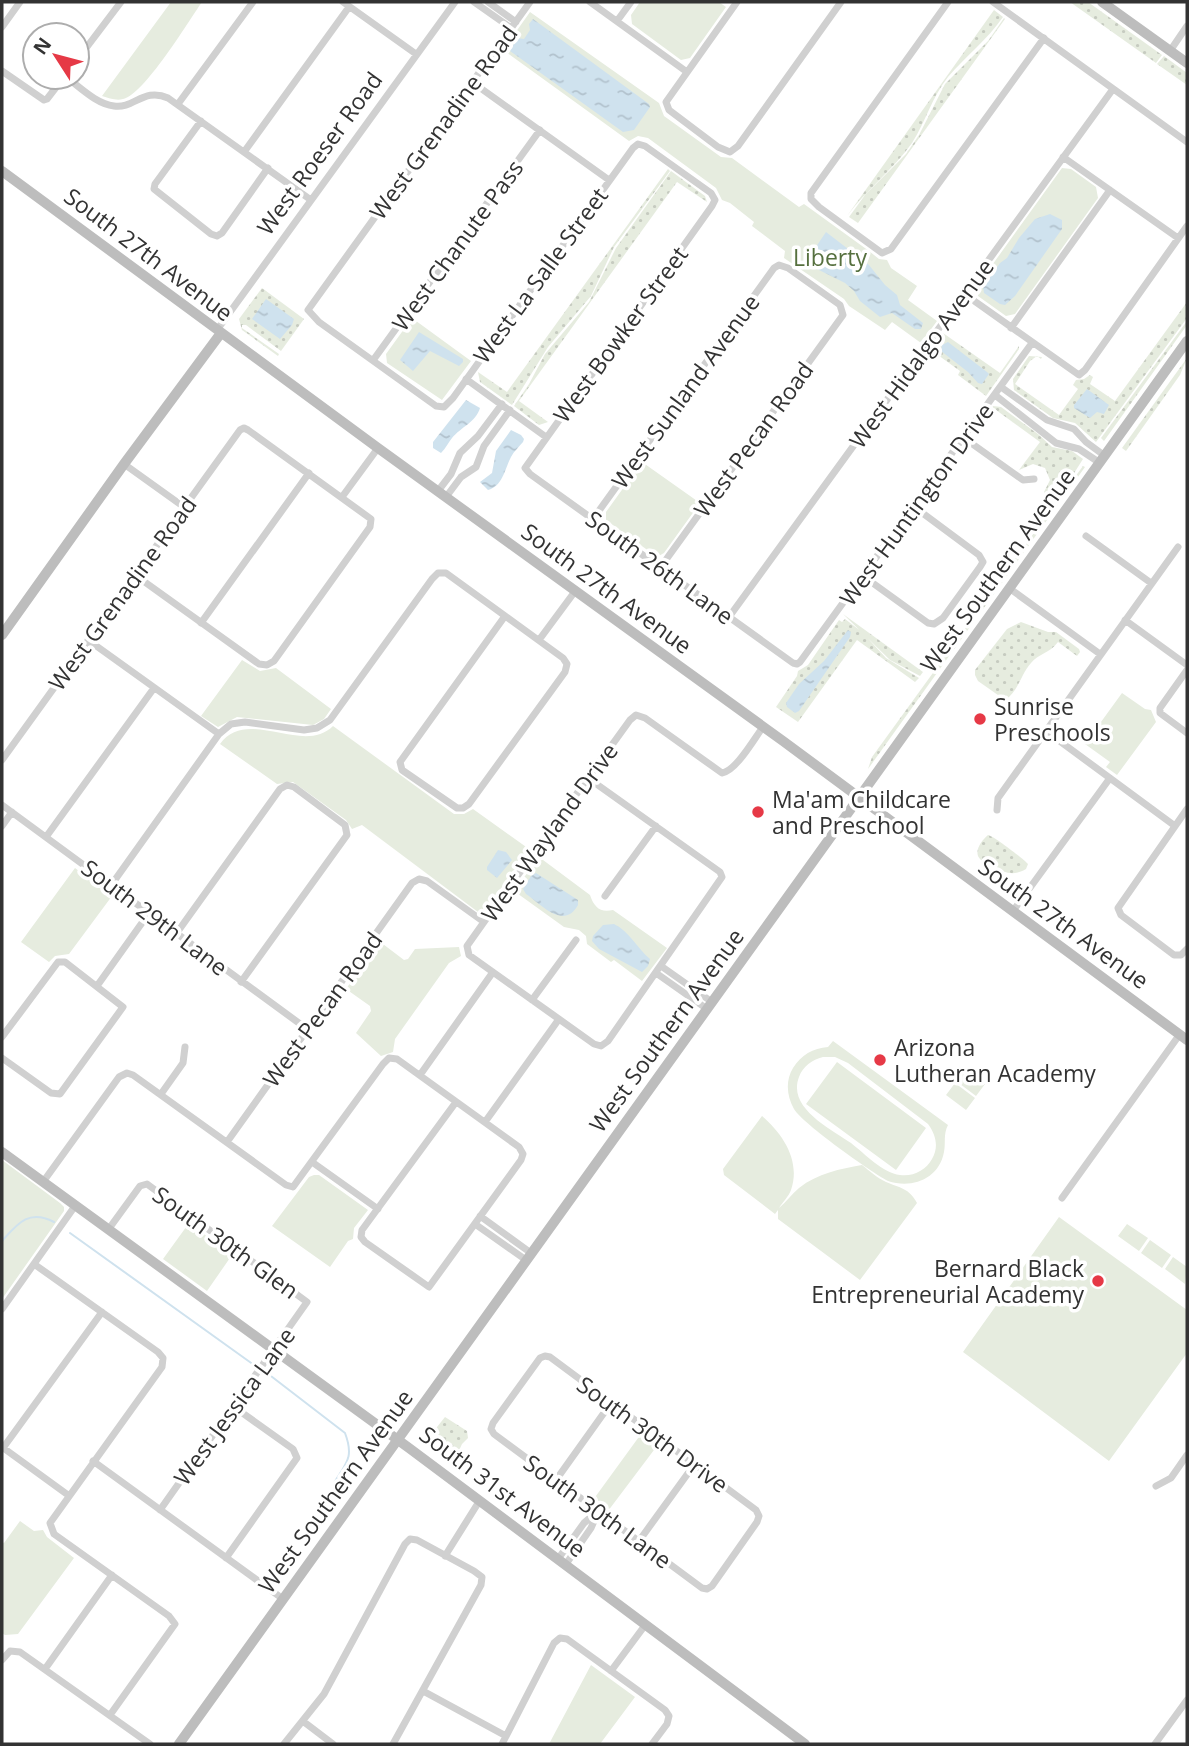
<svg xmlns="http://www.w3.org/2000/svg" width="1189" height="1746" viewBox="0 0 1189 1746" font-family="'Open Sans',sans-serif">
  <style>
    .grass { fill: url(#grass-dots) }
    .green { fill: #e6ecdf; fill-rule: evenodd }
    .water { fill: url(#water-ripples) }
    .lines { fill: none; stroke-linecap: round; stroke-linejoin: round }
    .stream { stroke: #cfe2ee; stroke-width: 2 }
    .street { stroke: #d0d0d0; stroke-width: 7 }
    .secondary { stroke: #bdbdbd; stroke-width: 10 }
    .poi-dot { fill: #e63946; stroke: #fff; stroke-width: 2.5 }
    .labels { text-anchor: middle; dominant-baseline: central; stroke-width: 7; stroke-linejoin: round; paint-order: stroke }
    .street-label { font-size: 23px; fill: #333; stroke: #fff }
    .park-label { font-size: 23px; fill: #56703f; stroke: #fff }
    .poi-label { font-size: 23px; fill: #333; stroke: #fff; text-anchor: start }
  </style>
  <defs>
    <pattern id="grass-dots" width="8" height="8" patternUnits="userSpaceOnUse" patternTransform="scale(1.75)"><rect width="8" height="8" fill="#e6ecdf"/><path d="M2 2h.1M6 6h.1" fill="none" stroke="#c6cbc0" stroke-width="1.8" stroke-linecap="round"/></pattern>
    <pattern id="water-ripples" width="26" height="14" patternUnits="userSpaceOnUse" patternTransform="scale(1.75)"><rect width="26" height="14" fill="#cfe2ee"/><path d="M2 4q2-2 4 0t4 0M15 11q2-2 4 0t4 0" fill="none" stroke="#b2c2cd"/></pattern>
  </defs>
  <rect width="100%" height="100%" fill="#fff"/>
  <path class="grass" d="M1070 2H1088L1162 55 1156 63Z
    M994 10 1003 17C987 40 966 56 948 77 932 97 926 121 912 143 893 170 867 189 847 216Z
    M1004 18 1005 19 858 223 849 217 865 195 906 154 919 135 945 84 988 41Z
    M1164 56 1187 73V85L1157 64Z
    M668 169 670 171 614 247 591 296 548 347 512 405 480 382 478 372 507 392Z
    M671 171 705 196 707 202 677 182 519 401 548 422 539 425 514 406 529 384 545 354 589 302 616 248Z
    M262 288 304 319 281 351 246 325H242V328L279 354 278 356 242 330 239 319Z
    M1187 302V318L1096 442 1075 423 1053 418 1014 390 1013 379 1029 356 1042 357 1041 359 1037 356 1030 361 1015 384 1059 415 1078 389 1073 385 1076 380 1084 379 1090 375 1093 377 1090 384 1115 401Z
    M1187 321V325L1104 441 1101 438Z
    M943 333 1000 373 1019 346V349L986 396 958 375 960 371 931 350Z
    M1187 358 1180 375 1126 451 1122 448Z
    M993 406 1001 407 1038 434 1052 447 1072 451 1083 459 1064 489 1057 486 1049 498 1044 492 1050 480 1045 468 1033 464 1019 470 1040 442 996 410 976 437 975 431Z
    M1083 466 1085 467 981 612 979 608Z
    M843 614 923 672 920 676 890 660Z
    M845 619 862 632 886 658 919 678 915 682 857 640 798 722 776 707 797 676 798 671 808 665 839 620 842 622Z
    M972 619 975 620 868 769 872 757Z
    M1021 622 1048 632H1056L1079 649 1080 652 1077 656 1058 642C1049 654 1039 653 1031 663 1021 674 1018 692 1005 700L978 681 975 675V670L1007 629Z
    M988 835C994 836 1026 861 1028 864L1026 869C1014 876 1005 874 995 866 987 861 993 867 984 862 971 855 980 842 988 835Z
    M445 1417 467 1431 468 1438 462 1444 457 1455 429 1437Z"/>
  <path class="green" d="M171 2H202C188 22 144 95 123 99 116 101 109 98 102 96Z
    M640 2H719L726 7 690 58 681 60 632 24 631 15Z
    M530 12 659 103 664 116 721 157 732 158 799 207 804 204 869 251 879 259 887 260 891 268 917 286 908 300 937 321 921 343 892 322 885 330 849 306 844 299 784 258 785 251 752 226 754 222 730 203 722 200 716 188 648 138 638 136 629 141 503 50Z
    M1062 168 1071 169 1096 187 1098 198 1015 314 1006 316 978 296 977 286Z
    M412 318 471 361 442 400 387 363 386 354Z
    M642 462 700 503 664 553 657 557 606 520V512Z
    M242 660 260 671 276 668 331 709 324 719 313 725 237 717 218 727 201 716Z
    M1122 693 1145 709 1151 710 1156 722 1117 775 1106 767 1110 762 1085 744Z
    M333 726 454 814H464L473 809 529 849 482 915 362 825 352 829 346 820 293 782 277 784 220 744C247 706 303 756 333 726Z
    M539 857 590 895C594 907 600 913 613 910L667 948 642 981 614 960 611 962 587 944 586 936 579 930 564 927 514 891Z
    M75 868 112 896 69 954 55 956 49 962 21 942Z
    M379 941 404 960 408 959 415 949 459 947 461 956 449 963 395 1039 393 1052 381 1056 356 1033 371 1011 370 1006 346 989Z
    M833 1041 948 1125C943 1135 946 1142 944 1152 939 1179 912 1189 888 1181 871 1172 803 1124 794 1109 787 1097 785 1081 793 1068 801 1055 813 1048 828 1047ZM823 1057H835L848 1063 928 1124C936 1135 939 1147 932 1159 926 1170 913 1177 900 1175 883 1173 865 1154 851 1143 831 1129 787 1108 799 1077 803 1066 812 1060 823 1057Z
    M837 1062 926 1128 896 1170 806 1104Z
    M965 1069 985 1084 976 1096 956 1081Z
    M955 1083 975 1098 966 1110 946 1095Z
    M762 1116C783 1134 801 1161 791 1190 789 1196 782 1203 779 1208 786 1202 792 1194 799 1188 818 1173 840 1169 862 1165 870 1171 877 1178 886 1182 900 1188 909 1188 917 1203L860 1280 778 1219V1210L775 1214 724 1175 723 1169Z
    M2 1160 60 1203 64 1207V1211L2 1299Z
    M314 1175H319L368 1210 354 1228 353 1239 348 1241 330 1267 272 1226 309 1177Z
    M1059 1217 1187 1310V1353L1109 1461 963 1352Z
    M189 1223 232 1255 207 1291 163 1259Z
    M1127 1224 1148 1238 1139 1251 1118 1236Z
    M1150 1240 1171 1255 1162 1268 1141 1253Z
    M1173 1257 1187 1267 1185 1284 1165 1269Z
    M641 1434 657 1446 608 1511 593 1500Z
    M20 1521 34 1531 43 1530 47 1537 74 1558 18 1634 5 1635 2 1633V1542L4 1543Z
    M591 1665 635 1697 600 1744H549Z"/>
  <path class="water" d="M533 19 649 104 650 107 634 130 623 132 510 51 517 38 524 39 530 30 529 24Z
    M1050 214 1062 220V229L1015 296 1005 305 1000 304 984 293 983 286 1000 263 1007 258 1019 238 1035 219Z
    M826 232 869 265 885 285 897 295 900 305 923 323 921 329H915L892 313 880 317 860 301 854 291 845 283 805 263Z
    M266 299 294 319 292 325 280 339 252 319Z
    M419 332 463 359V362L459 366 430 351 413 371 400 360Z
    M948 342 987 372 989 374 982 384 978 383 968 372 941 351 942 345Z
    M1087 389 1109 405 1104 414 1097 412 1090 418 1074 408V405Z
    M466 400 480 408C476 422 461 427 452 438 448 443 446 448 441 453L433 448V442Z
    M511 430 521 435 524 439 523 442C519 447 514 451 511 457 505 468 503 486 488 490L480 482 492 473 496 451Z
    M848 630 851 632 850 637 799 711 795 713 787 707 786 703 799 684 824 661Z
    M498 850 506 852 512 860 497 878 487 870V867Z
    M536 873 578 900V905C564 930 543 906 526 894L523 889 531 876Z
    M614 924C630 932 637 948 650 959L648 966 642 972 599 949 592 941 593 936 603 925Z"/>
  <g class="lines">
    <path class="stream" d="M70 1233 254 1365
      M2 1241C18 1223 29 1209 54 1222
      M267 1373 345 1433C354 1457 347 1462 334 1483"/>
    <path class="street" d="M343 2 416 54
      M474 2 511 28
      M488 2 516 22
      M530 2 308 310 319 322 436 406 444 407 453 398 633 148 638 144 645 146 711 193 715 200 712 206 525 468 530 474 793 663 797 664 800 662 1032 343
      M590 2 687 72
      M737 2 666 102 669 110 718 147 730 152 738 146 841 2
      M948 2 811 193V199L819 207 882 253 891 249 1044 38
      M993 2 1187 142
      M617 21 631 2
      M2 27 20 2
      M1170 51 1187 26
      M77 60 121 2
      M2 71 44 100 47 99 64 77
      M66 77C80 87 96 104 114 106 134 109 144 87 168 98L311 200
      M472 82 609 180
      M178 104 253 2
      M201 121 155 184 154 189 211 234 217 236 222 233 268 168
      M244 152 349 7
      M1063 157 1178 238
      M963 293 1079 375 1085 370 1187 226
      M1011 328 1110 190
      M217 330 455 2
      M374 359 540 130
      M466 379 546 437
      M1001 387 1047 420 1074 429 1086 442 1105 456
      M995 395 1056 443 1079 449 1100 463
      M964 438 1023 480 1034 479
      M124 464 184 507
      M438 491 451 474 460 453 478 436 502 404
      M342 497 378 448
      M446 497 461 477 476 467 484 446 510 410
      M593 519 774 268 779 265 788 268 840 305 843 315 660 568
      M1086 536 1151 583
      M863 576 928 623 934 624 943 618 980 567 983 562 979 555 913 506
      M1009 588 1100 654
      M729 617 1113 89
      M1125 620 1187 665
      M201 623 309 473
      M88 640 219 734
      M539 640 576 590
      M1187 670 1160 708V713L1187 733
      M1046 731 1175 826
      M2 760 240 430 244 428 248 430 371 519 370 527 274 661 267 665 259 664 135 575
      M588 778 720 872 722 877 608 1041 601 1046 594 1044 469 955 467 946 484 922 630 720 636 715 645 718 722 773C736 771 754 739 763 727
      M2 805 307 1029
      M1187 809 1118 908 1121 915 1174 955H1181L1187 949
      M997 810 998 798 1178 547
      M2 826 12 812
      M46 837 154 688
      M112 884 219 734 231 724 245 722 304 730 317 728 330 720 432 579 438 573H446L563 658 567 664 565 672 469 804 463 808H457L402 770 400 762 505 616
      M605 896 656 826
      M1013 911 1110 778
      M176 934 280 789 287 785 294 787 345 825 347 835 241 982
      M661 966 712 1002
      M656 973 707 1009
      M97 986 149 913
      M532 1000 576 940
      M2 1037 58 962H65L123 1007 60 1094 51 1093 2 1058
      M420 1075 493 972
      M161 1094 183 1063 185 1047
      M485 1122 559 1019
      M227 1142 412 883 419 879 427 881 484 922
      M312 1162 378 1209
      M43 1182 119 1077 127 1073 133 1075 286 1185 293 1187 383 1064 389 1058 397 1059 519 1147 523 1154 521 1160 429 1287 365 1242 361 1237 362 1230 456 1102
      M1062 1198 1180 1034
      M480 1216 531 1253
      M475 1224 526 1260
      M108 1230 140 1186 147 1184 307 1302 160 1510
      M34 1264 158 1352 163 1358 162 1367 50 1523 54 1534 169 1616 175 1624 110 1715
      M2 1309 75 1206
      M545 1356 550 1357 756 1510 759 1516 757 1522 712 1586 707 1589 702 1588 494 1434 491 1429 493 1423 540 1358Z
      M2 1447 68 1495
      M3 1448 102 1312
      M93 1461 283 1599
      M556 1480 611 1403
      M1156 1486 1171 1478 1187 1455
      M639 1541 694 1465
      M445 1556 480 1500
      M226 1558 297 1458 293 1449 234 1407
      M558 1559 584 1523 598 1511
      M566 1564 591 1528 598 1512
      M2 1660 10 1651 20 1652 150 1744
      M45 1669 112 1575
      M611 1671 646 1624
      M423 1691 506 1736
      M304 1722 333 1744
      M284 1744 324 1694 405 1544 410 1539 417 1540 474 1571 482 1577 481 1585 393 1744
      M502 1744 554 1643 560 1638 567 1639 665 1710 669 1716 667 1724 652 1744
      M1155 1744 1187 1700"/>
    <path class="secondary" d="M1102 2 1187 63
      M2 171 378 448 783 741 1187 1040
      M2 635 124 464 221 333
      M2 1152 409 1448 805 1744
      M179 1744 1187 341"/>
  </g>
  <g class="poi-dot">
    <circle cx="980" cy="719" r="7"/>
    <circle cx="758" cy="812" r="7"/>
    <circle cx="880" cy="1060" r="7"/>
    <circle cx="1098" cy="1281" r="7"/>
  </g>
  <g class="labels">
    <g class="street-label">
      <text transform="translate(443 122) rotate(-54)">West Grenadine Road</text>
      <text transform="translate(319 153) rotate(-54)">West Roeser Road</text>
      <text transform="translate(457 245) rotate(-54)">West Chanute Pass</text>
      <text transform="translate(149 254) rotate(37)">South 27th Avenue</text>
      <text transform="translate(540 275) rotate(-54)">West La Salle Street</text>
      <text transform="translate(620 334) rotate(-54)">West Bowker Street</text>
      <text transform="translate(921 353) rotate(-54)">West Hidalgo Avenue</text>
      <text transform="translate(685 391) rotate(-54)">West Sunland Avenue</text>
      <text transform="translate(753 439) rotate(-54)">West Pecan Road</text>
      <text transform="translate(916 504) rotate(-54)">West Huntington Drive</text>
      <text transform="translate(660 567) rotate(36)">South 26th Lane</text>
      <text transform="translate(997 570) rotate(-54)">West Southern Avenue</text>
      <text transform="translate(607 588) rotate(36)">South 27th Avenue</text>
      <text transform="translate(122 593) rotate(-54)">West Grenadine Road</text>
      <text transform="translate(549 832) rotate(-54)">West Wayland Drive</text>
      <text transform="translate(155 917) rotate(37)">South 29th Lane</text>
      <text transform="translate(1064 923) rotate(36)">South 27th Avenue</text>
      <text transform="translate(322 1009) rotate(-54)">West Pecan Road</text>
      <text transform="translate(666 1030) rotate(-54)">West Southern Avenue</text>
      <text transform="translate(226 1242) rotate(36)">South 30th Glen</text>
      <text transform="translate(234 1406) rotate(-54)">West Jessica Lane</text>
      <text transform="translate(653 1434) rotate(36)">South 30th Drive</text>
      <text transform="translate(335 1491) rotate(-54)">West Southern Avenue</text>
      <text transform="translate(503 1491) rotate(37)">South 31st Avenue</text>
      <text transform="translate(598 1511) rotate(36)">South 30th Lane</text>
    </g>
    <g class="park-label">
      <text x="830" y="257">Liberty</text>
    </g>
    <g class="poi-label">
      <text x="994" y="706">Sunrise<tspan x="994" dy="26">Preschools</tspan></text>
      <text x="772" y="799">Ma'am Childcare<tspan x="772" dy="26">and Preschool</tspan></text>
      <text x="894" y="1047">Arizona<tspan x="894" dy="26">Lutheran Academy</tspan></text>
      <text x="1084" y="1268" text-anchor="end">Bernard Black<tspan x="1084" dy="26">Entrepreneurial Academy</tspan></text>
    </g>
  </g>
  <rect width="1189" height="1746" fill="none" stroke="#333333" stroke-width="7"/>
  <g transform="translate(56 56) rotate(306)"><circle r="33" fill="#ffffff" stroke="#adadad" stroke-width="2"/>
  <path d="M0-5L12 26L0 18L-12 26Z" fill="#e63946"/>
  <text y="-10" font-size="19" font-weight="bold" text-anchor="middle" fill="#333333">N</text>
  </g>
</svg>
